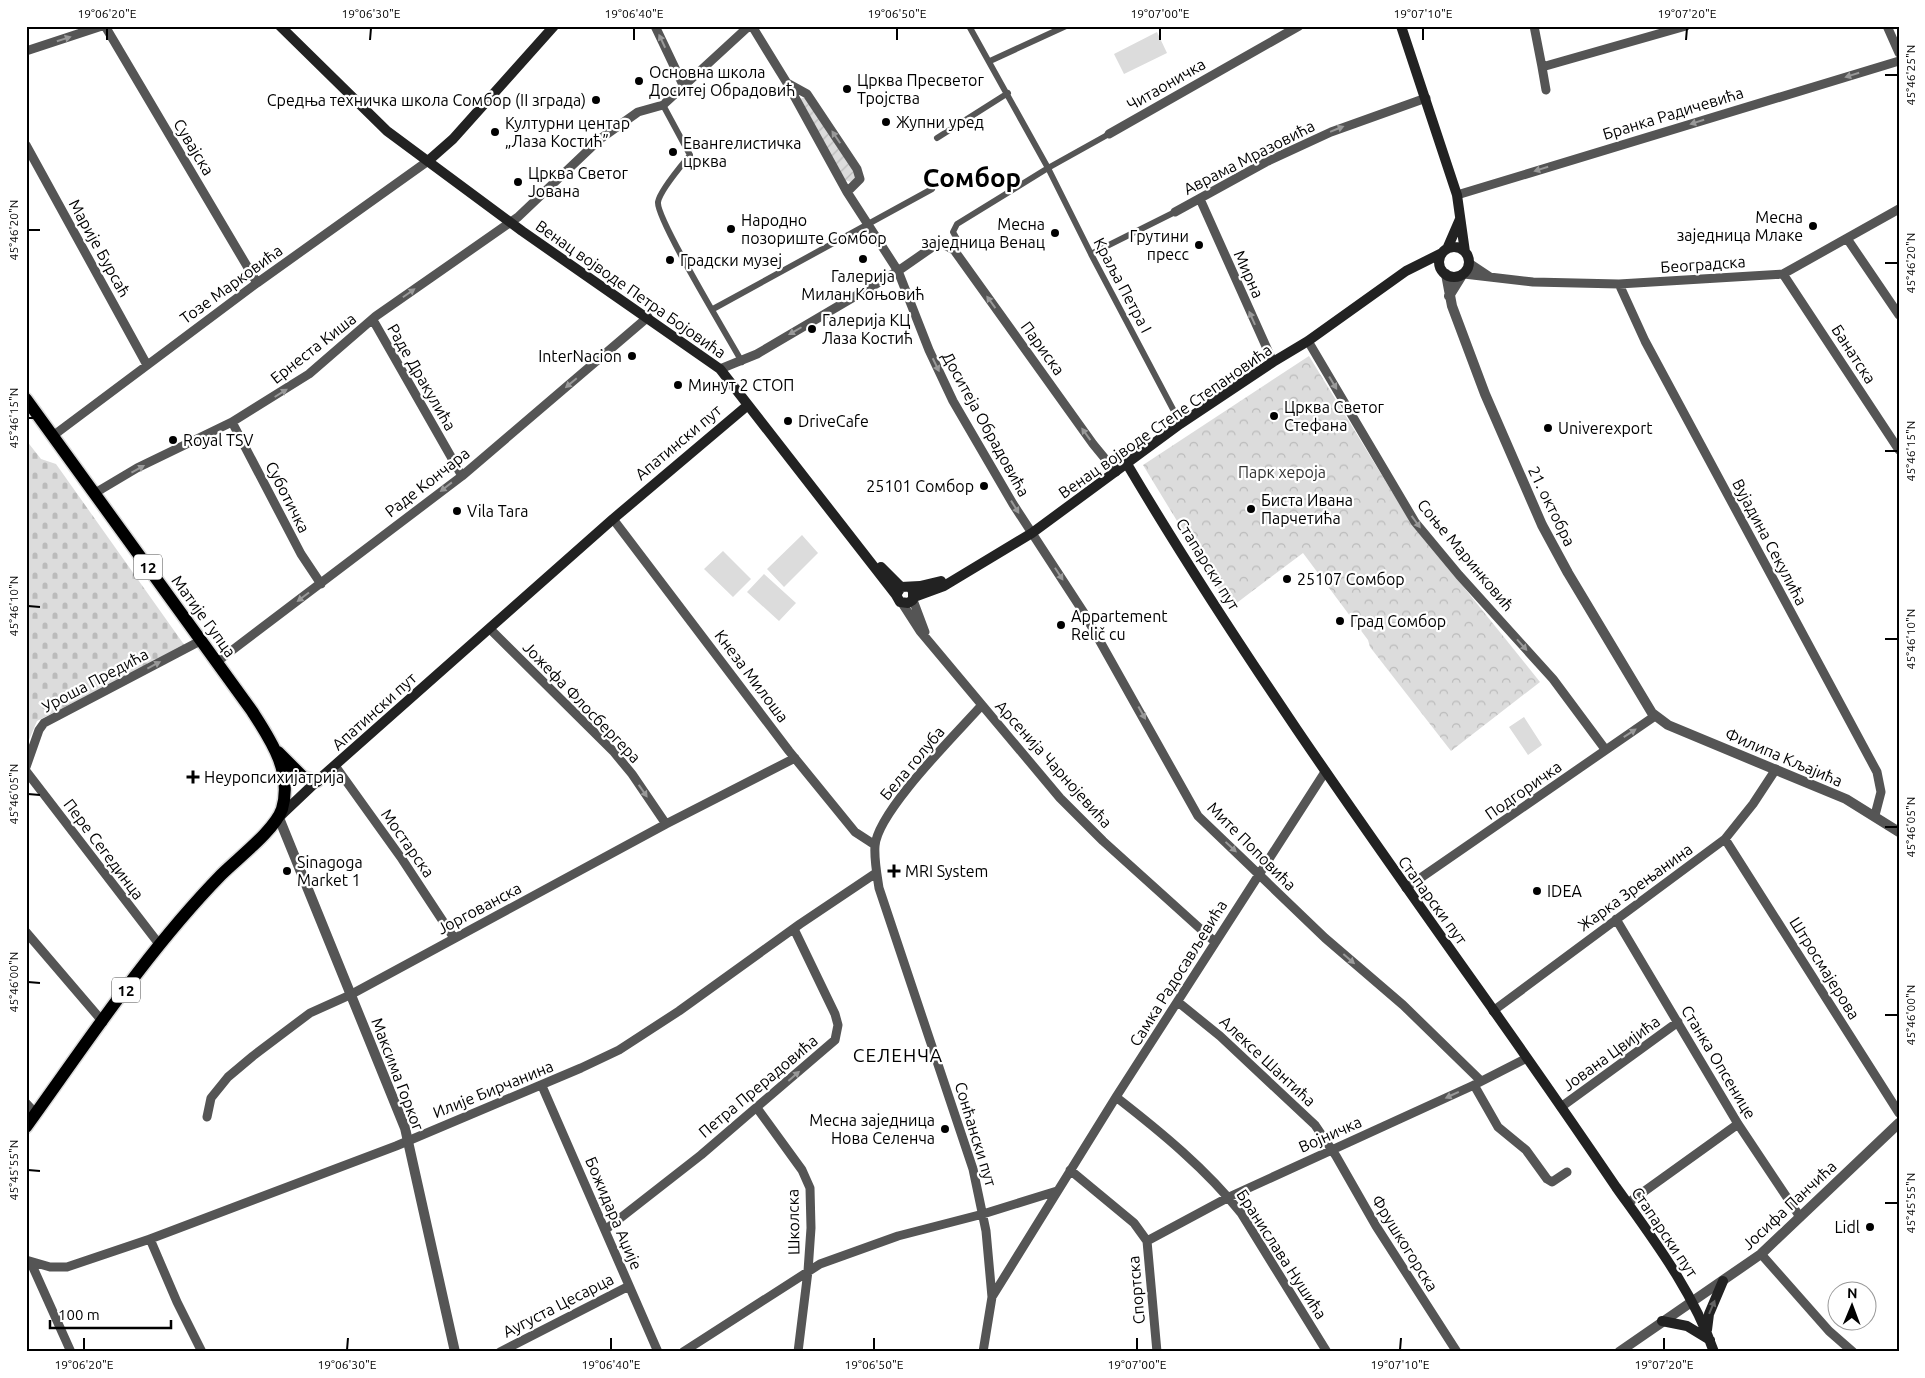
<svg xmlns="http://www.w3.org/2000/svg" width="1925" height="1378" viewBox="0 0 1925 1378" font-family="Ubuntu,sans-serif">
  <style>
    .grass { fill: #dcdcdc }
    .forest { fill: url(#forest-crowns) }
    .cemetery { fill: url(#cemetery-stones) }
    .garden { fill: url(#garden-furrows) }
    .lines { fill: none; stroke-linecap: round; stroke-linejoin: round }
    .primary-casing { stroke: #dbdbdb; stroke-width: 15 }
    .pedestrian { stroke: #555; stroke-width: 6 }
    .minor { stroke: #555; stroke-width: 9 }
    .tertiary { stroke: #555; stroke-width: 10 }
    .secondary { stroke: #222; stroke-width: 10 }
    .primary { stroke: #000; stroke-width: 12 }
    .oneway { fill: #999 }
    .oneway2 { fill: #646464 }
    .ticks { fill: none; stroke: #000; stroke-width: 2 }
    .poi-dot { fill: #000; stroke: #fff; stroke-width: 2 }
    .labels { text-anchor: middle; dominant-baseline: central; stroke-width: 4.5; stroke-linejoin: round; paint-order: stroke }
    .shield { fill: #fff; stroke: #4c4c4c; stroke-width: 1 }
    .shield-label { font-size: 15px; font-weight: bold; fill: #000 }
    .poi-label { font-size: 16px; fill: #000; stroke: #fff; text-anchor: start }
    .street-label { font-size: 16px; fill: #000; stroke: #fff }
    .park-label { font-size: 16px; fill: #333; stroke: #fff }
    .quarter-label { font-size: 19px; letter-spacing: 1px; fill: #000; stroke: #fff }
    .town-label { font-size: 26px; font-weight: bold; fill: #000; stroke: #fff }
    .neatline { fill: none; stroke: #000; stroke-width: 2 }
    .ticks-label { font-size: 12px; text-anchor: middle; fill: #000 }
  </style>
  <defs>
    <pattern id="forest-crowns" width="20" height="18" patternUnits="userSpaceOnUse" patternTransform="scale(1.25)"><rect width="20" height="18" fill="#dcdcdc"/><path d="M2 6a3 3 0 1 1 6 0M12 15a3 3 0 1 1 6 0" fill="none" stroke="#bbb"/></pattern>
    <pattern id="cemetery-stones" width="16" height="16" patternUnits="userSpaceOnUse" patternTransform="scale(1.25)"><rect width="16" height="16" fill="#dcdcdc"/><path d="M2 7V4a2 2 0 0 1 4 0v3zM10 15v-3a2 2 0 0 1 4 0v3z" fill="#bbb"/></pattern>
    <pattern id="garden-furrows" width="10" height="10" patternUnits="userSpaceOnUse" patternTransform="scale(1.25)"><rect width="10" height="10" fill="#dcdcdc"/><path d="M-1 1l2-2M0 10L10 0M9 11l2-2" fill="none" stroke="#bbb"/></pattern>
  </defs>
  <rect width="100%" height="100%" fill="#fff"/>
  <path class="grass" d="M1157 32 1167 53 1124 74 1114 54Z
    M802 535 818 553 784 587 767 569Z
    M723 551 751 579 733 597 704 569Z
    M764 574 796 603 779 621 747 592Z
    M1524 717 1542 745 1528 755 1509 727Z"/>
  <path class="forest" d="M1309 356 1408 518 1540 682 1451 751 1370 647 1368 640 1303 553 1230 608 1143 465Z"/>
  <path class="cemetery" d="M26 440 41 459 56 464 185 646 37 721 26 747Z"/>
  <path class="garden" d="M805 97 855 170 856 178 851 182 844 180 801 99Z"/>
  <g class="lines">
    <defs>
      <path id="primary" d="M26 399 252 711C270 739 293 772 282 809 275 830 238 858 221 875 147 951 88 1041 26 1127
        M278 752 303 777 317 781"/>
    </defs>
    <use href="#primary" class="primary-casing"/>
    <path class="pedestrian" d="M969 26 1048 168 1091 254 1175 413 1188 419
      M990 61 1066 26
      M663 105 690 155C682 165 660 190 658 202 656 219 729 338 742 362
      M937 138 1008 93
      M950 247 957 239 953 232 957 224 1048 168 1109 134
      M1091 254 1175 212
      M713 309 932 189"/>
    <path class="minor" d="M105 26 257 283
      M655 26 684 87
      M752 26 787 83 847 192 898 271 929 350 953 401 1013 504 1084 613 1198 816 1325 938 1403 1005 1481 1081
      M1534 26 1542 67 1686 26
      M1887 26 1899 53
      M26 51 102 26
      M1542 67 1546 90
      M787 83 807 94 857 169 860 179 847 192
      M1109 134 1299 26
      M26 145 147 365
      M1457 195 1899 61
      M1200 199 1273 362
      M1175 212 1266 162 1331 132 1426 98
      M1848 240 1899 315
      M1469 263 1490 277
      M1464 274 1533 282 1619 284 1783 274 1899 209
      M1783 274 1899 450
      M1619 284 1645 341 1877 772 1881 792 1875 815
      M373 320 462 476
      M1308 341 1415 522 1459 575 1553 679 1605 749
      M720 369 757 354 898 271 934 246 943 244 954 250 1093 444 1116 472
      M232 422 301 554 321 584
      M54 435 257 283 428 161
      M95 493 137 468 232 422 309 374 376 316 518 217 600 139 638 112 663 105 749 26
      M613 519 789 751 855 832 875 845
      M913 600 925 632
      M902 603 920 631 1060 798 1103 841 1215 942
      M490 629 613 751 632 774 666 824
      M218 661 462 476 648 317
      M981 706C957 733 877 812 875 846 874 859 877 875 879 888L973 1169 986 1231 992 1297 983 1352
      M26 767 39 730 44 723 202 640
      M336 767 402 859 454 938
      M26 771 159 944
      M1725 839 1899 1113
      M1406 888 1655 716
      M1616 919 1738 1124 1800 1217
      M26 932 103 1022
      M1178 1002 1220 1036 1315 1125 1336 1156 1376 1226 1457 1352
      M1493 1011 1725 839 1753 804 1776 769
      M1474 1085 1498 1127 1526 1150 1547 1179 1552 1182 1567 1172
      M542 1086 658 1352
      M1116 1097C1161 1132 1206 1169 1241 1213L1327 1352
      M26 1103 36 1114
      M1561 1107 1678 1022
      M757 1108 802 1170 810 1188 811 1228 808 1271 798 1352
      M207 1117 211 1098 228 1077 253 1056 310 1013 350 995 666 824 795 758
      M1070 1170 1134 1223 1147 1241 1157 1352
      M1628 1203 1738 1124
      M605 1230 701 1155 835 1040 838 1025 835 1014 794 929
      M150 1239 177 1302 202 1352
      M1147 1241 1229 1197 1474 1085 1527 1058
      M1761 1254 1829 1331 1853 1352
      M26 1260 50 1267H67L150 1239 396 1146 581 1068 619 1050 679 1011 800 924 876 873
      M31 1263 71 1352
      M992 1297 1116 1097 1325 772
      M500 1352 629 1286
      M683 1352 820 1264 898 1236 983 1214 1057 1191"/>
    <path class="tertiary" d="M1446 274 1452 306 1485 394 1542 525 1568 573 1652 713 1668 725 1846 799 1899 832
      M1449 296 1462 275
      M279 818 405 1128 455 1352
      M1619 1352 1761 1254 1899 1123"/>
    <path class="secondary" d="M280 26 387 131 522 231 720 369 896 595
      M1401 26 1457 195 1465 252
      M428 161 453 139 554 26
      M1439 262a15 15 0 1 1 30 0a15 15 0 1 1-30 0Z
      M1447 249 1460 219
      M1127 464C1239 653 1367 832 1494 1011 1535 1069 1576 1128 1616 1187 1653 1239 1693 1291 1714 1352
      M881 567 901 587
      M910 587 913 591V600L908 603 900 602 896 595 901 587 920 586 941 581
      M914 597 944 586 1032 533 1180 424 1273 362 1308 341 1406 271 1442 253
      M279 817 317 781 613 519 748 405
      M1662 1321 1687 1326 1710 1340
      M1707 1330 1709 1314 1723 1281"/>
    <use href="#primary" class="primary"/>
  </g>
  <defs><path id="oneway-solid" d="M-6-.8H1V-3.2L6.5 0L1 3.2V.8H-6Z" transform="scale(1.25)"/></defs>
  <g class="oneway">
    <use href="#oneway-solid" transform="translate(64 39) rotate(-18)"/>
    <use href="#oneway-solid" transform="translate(662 41) rotate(-115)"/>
    <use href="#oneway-solid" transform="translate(1852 75) rotate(163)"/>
    <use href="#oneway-solid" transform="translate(1697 122) rotate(163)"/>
    <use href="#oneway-solid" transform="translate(1337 129) rotate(-22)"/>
    <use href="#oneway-solid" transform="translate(836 137) rotate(-124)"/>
    <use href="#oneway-solid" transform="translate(1541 169) rotate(163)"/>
    <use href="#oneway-solid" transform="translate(409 293) rotate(-35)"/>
    <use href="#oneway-solid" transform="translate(991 302) rotate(-126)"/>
    <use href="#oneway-solid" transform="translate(1252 318) rotate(-114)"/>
    <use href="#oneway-solid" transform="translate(795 331) rotate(150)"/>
    <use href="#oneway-solid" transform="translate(936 365) rotate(64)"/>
    <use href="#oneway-solid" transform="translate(571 383) rotate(140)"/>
    <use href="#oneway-solid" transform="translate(1333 383) rotate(59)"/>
    <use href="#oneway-solid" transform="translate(281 393) rotate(-32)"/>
    <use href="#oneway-solid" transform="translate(1086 434) rotate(-126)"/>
    <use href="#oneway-solid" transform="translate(138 469) rotate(-29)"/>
    <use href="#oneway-solid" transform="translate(446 487) rotate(142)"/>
    <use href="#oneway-solid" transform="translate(1015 507) rotate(58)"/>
    <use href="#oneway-solid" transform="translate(1416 522) rotate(54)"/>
    <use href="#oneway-solid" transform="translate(1059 574) rotate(57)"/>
    <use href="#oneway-solid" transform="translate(303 597) rotate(143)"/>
    <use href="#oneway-solid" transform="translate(1522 645) rotate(48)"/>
    <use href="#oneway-solid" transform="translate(154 665) rotate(-28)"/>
    <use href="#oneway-solid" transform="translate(1142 713) rotate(61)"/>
    <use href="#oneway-solid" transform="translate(1630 733) rotate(-33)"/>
    <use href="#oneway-solid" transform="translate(643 791) rotate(55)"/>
    <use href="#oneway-solid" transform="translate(1231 847) rotate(43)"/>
    <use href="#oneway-solid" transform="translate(1349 959) rotate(41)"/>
    <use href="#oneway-solid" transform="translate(794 1076) rotate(-41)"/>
    <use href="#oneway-solid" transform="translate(1452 1095) rotate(155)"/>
  </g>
  <use class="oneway2" href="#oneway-solid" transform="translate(1712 1307) rotate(-67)"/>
  <path class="ticks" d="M107 40V28M370 40 371 28M634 40V28M897 40V28M1160 40V28M1423 40V28M1686 40 1687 28M1885 75H1898M28 230H40M1885 263H1898M28 418H40M1885 451H1898M28 606 40 607M1885 639H1898M28 794 40 795M1885 827H1898M28 982 40 983M1885 1015H1898M28 1170 40 1171M1885 1203H1898M84 1350V1338M347 1350 348 1338M611 1350V1338M874 1350V1338M1137 1350V1338M1400 1350 1401 1338M1664 1350V1338"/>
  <g class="poi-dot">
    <circle cx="639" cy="81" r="5"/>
    <circle cx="847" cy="89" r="5"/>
    <circle cx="596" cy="100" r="5"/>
    <circle cx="886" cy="122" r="5"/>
    <circle cx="495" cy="132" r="5"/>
    <circle cx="673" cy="152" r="5"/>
    <circle cx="518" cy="182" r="5"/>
    <circle cx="1813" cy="226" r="5"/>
    <circle cx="731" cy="229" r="5"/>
    <circle cx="1055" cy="233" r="5"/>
    <circle cx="1199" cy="245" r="5"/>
    <circle cx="863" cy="259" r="5"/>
    <circle cx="670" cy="260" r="5"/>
    <circle cx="812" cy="329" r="5"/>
    <circle cx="632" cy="356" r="5"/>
    <circle cx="678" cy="385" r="5"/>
    <circle cx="1274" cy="416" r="5"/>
    <circle cx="788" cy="421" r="5"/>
    <circle cx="1548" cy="428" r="5"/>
    <circle cx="173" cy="440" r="5"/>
    <circle cx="984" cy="486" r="5"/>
    <circle cx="1251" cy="509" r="5"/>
    <circle cx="457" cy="511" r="5"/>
    <circle cx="1287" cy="579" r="5"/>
    <circle cx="1340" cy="621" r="5"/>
    <circle cx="1061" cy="625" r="5"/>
    <path d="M190.5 769.5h5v5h5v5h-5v5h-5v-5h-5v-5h5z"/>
    <circle cx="287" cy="871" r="5"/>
    <path d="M891.5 863.5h5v5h5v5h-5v5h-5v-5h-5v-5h5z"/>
    <circle cx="1537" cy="891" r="5"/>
    <circle cx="945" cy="1129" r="5"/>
    <circle cx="1870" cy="1227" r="5"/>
  </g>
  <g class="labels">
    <g class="shield">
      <rect x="134" y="554.5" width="28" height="25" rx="4"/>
      <rect x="112" y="977.5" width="28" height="25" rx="4"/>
    </g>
    <g class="shield-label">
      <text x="148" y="567">12</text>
      <text x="126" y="990">12</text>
    </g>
    <g class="poi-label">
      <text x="649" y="72">Основна школа<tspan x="649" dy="18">Доситеј Обрадовић</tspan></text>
      <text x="857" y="80">Црква Пресветог<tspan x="857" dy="18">Тројства</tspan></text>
      <text x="586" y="100" text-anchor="end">Средња техничка школа Сомбор (II зграда)</text>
      <text x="896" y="122">Жупни уред</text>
      <text x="505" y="123">Културни центар<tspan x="505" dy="18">„Лаза Костић”</tspan></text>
      <text x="683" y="143">Евангелистичка<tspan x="683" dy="18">црква</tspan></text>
      <text x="528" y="173">Црква Светог<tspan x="528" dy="18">Јована</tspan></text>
      <text x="1803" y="217" text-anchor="end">Месна<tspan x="1803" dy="18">заједница Млаке</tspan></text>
      <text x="741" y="220">Народно<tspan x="741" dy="18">позориште Сомбор</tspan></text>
      <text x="1045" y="224" text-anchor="end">Месна<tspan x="1045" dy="18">заједница Венац</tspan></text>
      <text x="1189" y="236" text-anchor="end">Грутини<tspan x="1189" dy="18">пресс</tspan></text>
      <text x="680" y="260">Градски музеј</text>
      <text x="863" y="276" text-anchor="middle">Галерија<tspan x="863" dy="18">Милан Коњовић</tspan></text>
      <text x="822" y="320">Галерија КЦ<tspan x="822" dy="18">Лаза Костић</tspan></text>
      <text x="622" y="356" text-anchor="end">InterNacion</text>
      <text x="688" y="385">Минут 2 СТОП</text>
      <text x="1284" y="407">Црква Светог<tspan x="1284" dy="18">Стефана</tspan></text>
      <text x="798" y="421">DriveCafe</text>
      <text x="1558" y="428">Univerexport</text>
      <text x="183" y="440">Royal TSV</text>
      <text x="974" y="486" text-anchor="end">25101 Сомбор</text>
      <text x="1261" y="500">Биста Ивана<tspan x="1261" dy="18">Парчетића</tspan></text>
      <text x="467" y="511">Vila Tara</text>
      <text x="1297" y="579">25107 Сомбор</text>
      <text x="1071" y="616">Appartement<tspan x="1071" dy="18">Relič cu</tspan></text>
      <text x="1350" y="621">Град Сомбор</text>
      <text x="204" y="777">Неуропсихијатрија</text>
      <text x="297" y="862">Sinagoga<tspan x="297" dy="18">Market 1</tspan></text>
      <text x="905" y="871">MRI System</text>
      <text x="1547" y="891">IDEA</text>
      <text x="935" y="1120" text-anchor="end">Месна заједница<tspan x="935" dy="18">Нова Селенча</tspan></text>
      <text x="1860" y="1227" text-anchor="end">Lidl</text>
    </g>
    <g class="street-label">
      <text transform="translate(1166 84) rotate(-30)">Читаоничка</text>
      <text transform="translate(1673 113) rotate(-17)">Бранка Радичевића</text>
      <text transform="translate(194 147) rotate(59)">Сувајска</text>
      <text transform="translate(1249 157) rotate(-27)">Аврама Мразовића</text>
      <text transform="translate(100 248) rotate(61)">Марије Бурсаћ</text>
      <text transform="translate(1703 264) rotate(-4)">Београдска</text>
      <text transform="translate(1249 274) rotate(66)">Мирна</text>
      <text transform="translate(231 284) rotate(-36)">Тозе Марковића</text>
      <text transform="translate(1123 285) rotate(62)">Краља Петра I</text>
      <text transform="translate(631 289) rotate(35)">Венац војводе Петра Бојовића</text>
      <text transform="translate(313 348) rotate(-38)">Ернеста Киша</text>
      <text transform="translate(1043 348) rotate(54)">Париска</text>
      <text transform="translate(1854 354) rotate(57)">Банатска</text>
      <text transform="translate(422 377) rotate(60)">Раде Дракулића</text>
      <text transform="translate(1165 421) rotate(-35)">Венац војводе Степе Степановића</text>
      <text transform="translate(986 424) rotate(61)">Доситеја Обрадовића</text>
      <text transform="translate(678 442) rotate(-40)">Апатински пут</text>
      <text transform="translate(427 482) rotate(-38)">Раде Кончара</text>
      <text transform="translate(288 497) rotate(63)">Суботичка</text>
      <text transform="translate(1552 506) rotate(64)">21. октобра</text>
      <text transform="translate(1770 542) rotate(62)">Вујадина Секулића</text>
      <text transform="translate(1466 555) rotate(50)">Соње Маринковић</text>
      <text transform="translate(1208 564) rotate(58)">Стапарски пут</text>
      <text transform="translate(204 616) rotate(54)">Матије Гупца</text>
      <text transform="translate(752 676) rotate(53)">Кнеза Милоша</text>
      <text transform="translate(95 680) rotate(-28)">Уроша Предића</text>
      <text transform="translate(582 702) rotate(46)">Јожефа Флосбергера</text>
      <text transform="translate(374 711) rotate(-42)">Апатински пут</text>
      <text transform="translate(1784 757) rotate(23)">Филипа Кљајића</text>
      <text transform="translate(912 763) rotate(-50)">Бела голуба</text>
      <text transform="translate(1054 764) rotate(48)">Арсенија Чарнојевића</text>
      <text transform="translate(1523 790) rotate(-35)">Подгоричка</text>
      <text transform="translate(408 843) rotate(55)">Мостарска</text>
      <text transform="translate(1252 846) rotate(45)">Мите Поповића</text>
      <text transform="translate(104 849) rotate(53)">Пере Сегединца</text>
      <text transform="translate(1635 887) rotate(-36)">Жарка Зрењанина</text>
      <text transform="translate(1433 900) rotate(54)">Стапарски пут</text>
      <text transform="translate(479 908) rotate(-28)">Јоргованска</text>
      <text transform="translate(1825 968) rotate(58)">Штросмајерова</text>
      <text transform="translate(1178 973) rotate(-58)">Самка Радосављевића</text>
      <text transform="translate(1611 1053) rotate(-36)">Јована Цвијића</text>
      <text transform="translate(1268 1061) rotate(43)">Алексе Шантића</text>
      <text transform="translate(1719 1062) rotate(59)">Станка Опсенице</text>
      <text transform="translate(398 1074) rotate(69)">Максима Горког</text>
      <text transform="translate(758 1086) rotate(-40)">Петра Прерадовића</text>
      <text transform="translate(493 1089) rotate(-22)">Илије Бирчанина</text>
      <text transform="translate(976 1134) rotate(73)">Сонћански пут</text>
      <text transform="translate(1330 1134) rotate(-24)">Војничка</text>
      <text transform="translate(1789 1205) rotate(-43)">Јосифа Панчића</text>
      <text transform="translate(614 1213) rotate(67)">Божидара Аџије</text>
      <text transform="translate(793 1222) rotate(-91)">Школска</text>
      <text transform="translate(1665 1232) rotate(56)">Стапарски пут</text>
      <text transform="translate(1405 1243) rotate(58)">Фрушкогорска</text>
      <text transform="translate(1282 1254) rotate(57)">Бранислава Нушића</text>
      <text transform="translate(1136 1290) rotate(-95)">Спортска</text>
      <text transform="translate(558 1305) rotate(-27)">Аугуста Цесарца</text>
    </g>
    <g class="park-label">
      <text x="1282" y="472">Парк хероја</text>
    </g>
    <g class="quarter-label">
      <text x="898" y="1055">СЕЛЕНЧА</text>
    </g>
    <g class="town-label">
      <text x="972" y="177">Сомбор</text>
    </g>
  </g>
  <rect width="1925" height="1378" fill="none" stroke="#ffffff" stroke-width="55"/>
  <g transform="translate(1852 1306) rotate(1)"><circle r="24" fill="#ffffff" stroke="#999999"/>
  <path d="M0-4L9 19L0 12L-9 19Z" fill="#000000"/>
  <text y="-8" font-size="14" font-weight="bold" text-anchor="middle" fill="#000000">N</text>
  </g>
  <path d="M50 1320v8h121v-8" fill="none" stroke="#000000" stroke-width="2.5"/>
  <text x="58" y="1320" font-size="15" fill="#000000" stroke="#ffffff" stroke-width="4" paint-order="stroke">100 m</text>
  <rect x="28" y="28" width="1870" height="1322" class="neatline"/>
  <g class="ticks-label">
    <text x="107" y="18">19°06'20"E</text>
    <text x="371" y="18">19°06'30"E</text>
    <text x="634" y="18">19°06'40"E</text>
    <text x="897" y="18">19°06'50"E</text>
    <text x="1160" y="18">19°07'00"E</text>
    <text x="1423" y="18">19°07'10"E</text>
    <text x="1687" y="18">19°07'20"E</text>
    <text transform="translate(1911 75) rotate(-90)" y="4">45°46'25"N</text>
    <text transform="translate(14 230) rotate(-90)" y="4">45°46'20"N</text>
    <text transform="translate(1911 263) rotate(-90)" y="4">45°46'20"N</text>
    <text transform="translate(14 418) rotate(-90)" y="4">45°46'15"N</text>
    <text transform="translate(1911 451) rotate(-90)" y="4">45°46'15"N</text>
    <text transform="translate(14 606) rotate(-90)" y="4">45°46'10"N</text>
    <text transform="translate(1911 639) rotate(-90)" y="4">45°46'10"N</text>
    <text transform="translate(14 794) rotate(-90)" y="4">45°46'05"N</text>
    <text transform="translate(1911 827) rotate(-90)" y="4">45°46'05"N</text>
    <text transform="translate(14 982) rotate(-90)" y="4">45°46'00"N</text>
    <text transform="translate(1911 1015) rotate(-90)" y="4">45°46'00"N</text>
    <text transform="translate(14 1170) rotate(-90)" y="4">45°45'55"N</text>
    <text transform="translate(1911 1203) rotate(-90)" y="4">45°45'55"N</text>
    <text x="84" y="1369">19°06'20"E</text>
    <text x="347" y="1369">19°06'30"E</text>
    <text x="611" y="1369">19°06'40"E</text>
    <text x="874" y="1369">19°06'50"E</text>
    <text x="1137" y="1369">19°07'00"E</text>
    <text x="1400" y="1369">19°07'10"E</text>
    <text x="1664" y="1369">19°07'20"E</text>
  </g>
</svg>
